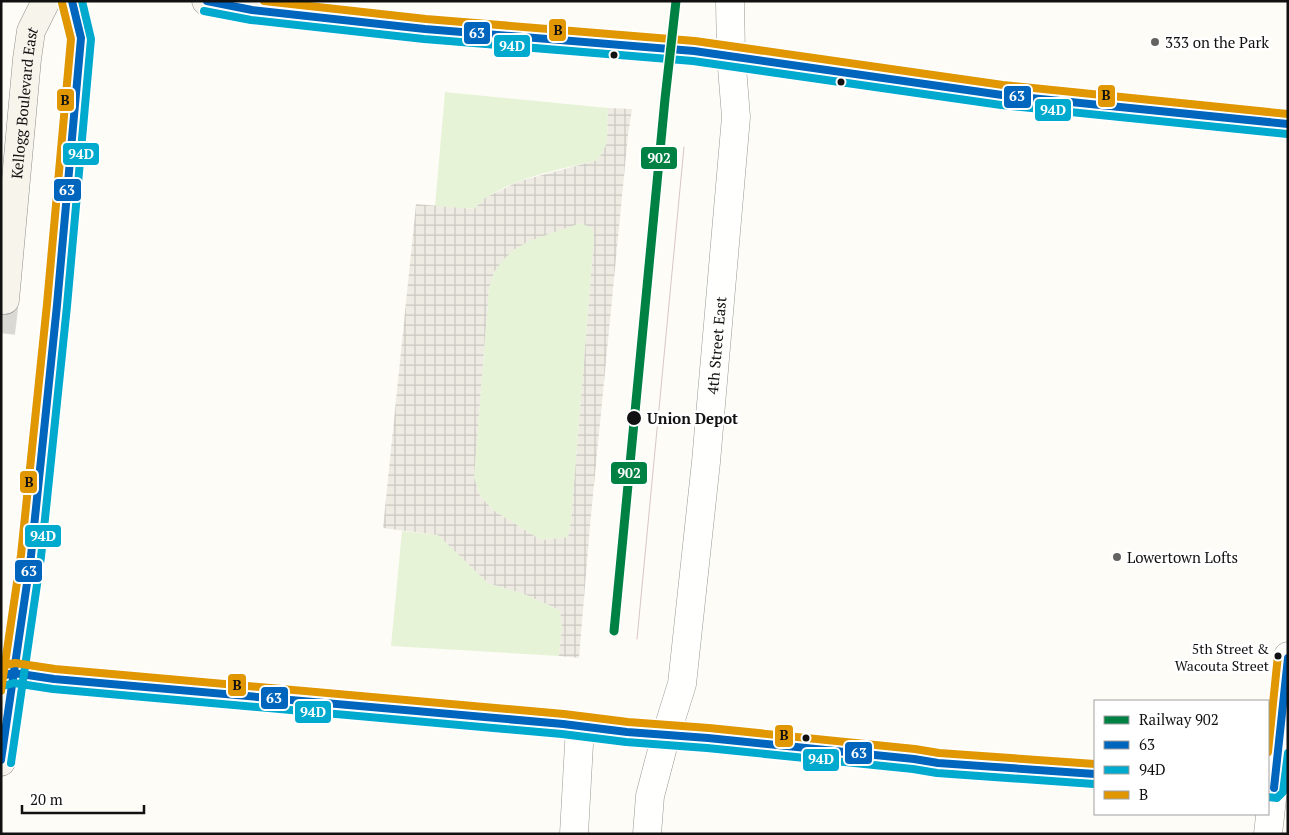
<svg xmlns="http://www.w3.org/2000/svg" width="1289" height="835" viewBox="0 0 1289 835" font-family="'PT Serif',serif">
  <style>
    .grass { fill: #e7f3d7 }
    .plaza { fill: url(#plaza-grid); fill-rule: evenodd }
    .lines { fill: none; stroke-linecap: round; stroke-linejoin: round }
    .secondary-tunnel { stroke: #dad9d4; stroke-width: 28; stroke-dasharray: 28 14; stroke-linecap: butt }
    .minor-casing { stroke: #979795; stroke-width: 29 }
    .tertiary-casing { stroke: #979795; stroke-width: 29 }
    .secondary-casing { stroke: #8e8d8b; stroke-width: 29 }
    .minor { stroke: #fffffe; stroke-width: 28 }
    .tertiary { stroke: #fffffe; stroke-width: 28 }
    .secondary { stroke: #f6f4eb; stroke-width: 28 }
    .tram { stroke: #d9c6c7; stroke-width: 1 }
    .bus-1-casing { stroke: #fff; stroke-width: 11 }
    .bus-2-casing { stroke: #fff; stroke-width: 11 }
    .bus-3-casing { stroke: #fff; stroke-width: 11 }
    .bus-1 { stroke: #0065bd; stroke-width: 8 }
    .bus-2 { stroke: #00a9ce; stroke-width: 8 }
    .bus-3 { stroke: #e09702; stroke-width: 8 }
    .rail-1-casing { stroke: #fff; stroke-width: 12 }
    .rail-1 { stroke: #008144; stroke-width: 9 }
    .poi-dot { fill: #646362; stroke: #fff; stroke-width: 2 }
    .bus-dot { fill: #111; stroke: #fff; stroke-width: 2 }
    .labels { text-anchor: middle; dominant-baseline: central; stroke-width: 5; stroke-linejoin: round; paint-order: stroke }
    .bus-label { font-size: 14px; fill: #111; stroke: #fff; text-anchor: end }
    .poi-label { font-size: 15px; fill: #111; stroke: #fff; text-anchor: start }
    .street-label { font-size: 15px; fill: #111; stroke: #fff }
    .stop-label { font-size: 15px; font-weight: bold; fill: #111; stroke: #fff; text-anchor: start }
    .line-badge { stroke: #fff; stroke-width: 2 }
    .badge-label { font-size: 14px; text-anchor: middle; font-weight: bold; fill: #fff }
    .pale-badge-label { font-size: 14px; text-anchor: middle; font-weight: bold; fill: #111 }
  </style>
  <defs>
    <pattern id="plaza-grid" width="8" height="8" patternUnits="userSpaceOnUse" patternTransform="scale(1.25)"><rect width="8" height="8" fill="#edebe2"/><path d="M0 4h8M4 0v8" fill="none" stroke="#cac8c1"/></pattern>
  </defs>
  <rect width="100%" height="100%" fill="#fdfcf7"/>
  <path class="grass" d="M445 92 608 108 607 143 598 160C556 171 506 177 474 209L435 206Z
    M581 223 593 229 594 239 571 521 568 537 541 540 493 510 480 496 474 477 489 288C490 283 491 277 494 272 510 241 551 233 581 223Z
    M402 531 438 535 488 583 524 594 560 610 562 628 559 656 391 646Z"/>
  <path class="plaza" d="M608 108 632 109 628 135 590 526 579 658 559 656 562 628 560 610 524 594 488 583 438 535 383 528 416 204 474 209 485 198 520 181 598 160 607 143ZM581 223 593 229 594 239 571 521 568 537 541 540 493 510 480 496 474 477 489 288 494 272 503 260 515 249 529 241Z"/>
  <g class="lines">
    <path class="secondary-tunnel" d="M1 333 5 300
      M31 556 57 305"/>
    <defs>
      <g id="minor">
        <path d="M1 676 14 673 54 679 563 724 627 732 708 738 914 759 938 763 1095 774"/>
        <path d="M574 834 580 726"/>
        <path id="s1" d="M647 834 650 796 666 735 682 684 706 462 736 117 731 55 730 1"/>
      </g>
      <path id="tertiary" d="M1268 834 1288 656"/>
      <g id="secondary">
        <path d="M206 1 252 10 425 29 694 51 1002 95 1288 124"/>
        <path id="s2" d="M5 300 27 59 31 31 46 1"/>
        <path d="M57 305 81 38 72 1"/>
        <path d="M1 762 31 556"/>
      </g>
    </defs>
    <use href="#minor" class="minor-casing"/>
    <use href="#tertiary" class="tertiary-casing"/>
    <use href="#secondary" class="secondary-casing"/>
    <use href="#minor" class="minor"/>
    <use href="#tertiary" class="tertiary"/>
    <use href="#secondary" class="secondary"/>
    <path class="tram" d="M637 639 684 147"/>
    <defs>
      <path id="bus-1" d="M207 1 252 10 425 29 694 51 1002 95 1288 124
        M1 676 14 673 54 679 563 724 627 732 708 738 914 759 938 763 1095 774
        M1 760 31 556 57 305 81 38 72 1
        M1274 788 1288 658"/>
      <path id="bus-2" d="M204 11 251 20 424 39 693 61 1001 105 1287 134
        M3 686 14 683 53 689 562 734 626 742 707 748 913 769 937 773 1094 784
        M11 763 41 557 67 306 91 39 82 1
        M1268 797 1277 798 1283 792 1288 753"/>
      <path id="bus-3" d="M264 1 426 19 695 41 1003 85 1288 114
        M1 666 15 663 55 669 564 714 628 722 709 728 915 749 939 753 1095 764
        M1 691 21 555 47 304 71 39 62 3
        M1268 752 1278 655"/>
    </defs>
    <use href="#bus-1" class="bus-1-casing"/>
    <use href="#bus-2" class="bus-2-casing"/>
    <use href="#bus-3" class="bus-3-casing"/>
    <use href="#bus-1" class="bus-1"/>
    <use href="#bus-2" class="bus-2"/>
    <use href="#bus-3" class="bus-3"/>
    <defs>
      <path id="rail-1" d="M614 631 665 99 676 1"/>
    </defs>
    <use href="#rail-1" class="rail-1-casing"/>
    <use href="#rail-1" class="rail-1"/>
  </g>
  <g class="poi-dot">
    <circle cx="1155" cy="42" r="5"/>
    <circle cx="1117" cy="557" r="5"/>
  </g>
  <g class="bus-dot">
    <circle cx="614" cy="55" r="4.5"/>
    <circle cx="841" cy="82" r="4.5"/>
    <circle cx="634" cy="418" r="8"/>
    <circle cx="1278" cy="656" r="4.5"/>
    <circle cx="806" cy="738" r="4.5"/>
  </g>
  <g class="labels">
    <g class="bus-label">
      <text x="1269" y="648">5th Street &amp;<tspan x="1269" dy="17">Wacouta Street</tspan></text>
    </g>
    <g class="poi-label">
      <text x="1165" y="42">333 on the Park</text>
      <text x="1127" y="557">Lowertown Lofts</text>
    </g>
    <g class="street-label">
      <text stroke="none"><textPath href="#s2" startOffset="198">Kellogg Boulevard East</textPath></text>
      <text stroke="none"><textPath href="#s1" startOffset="495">4th Street East</textPath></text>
    </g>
    <g class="stop-label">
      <text x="647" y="418">Union Depot</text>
    </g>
  </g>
  <g class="line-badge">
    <rect x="548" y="18" width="19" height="24" rx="5" fill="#e09702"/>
    <rect x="463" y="21" width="28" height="24" rx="5" fill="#0065bd"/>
    <rect x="493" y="34" width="38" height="24" rx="5" fill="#00a9ce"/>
    <rect x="1097" y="84" width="19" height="24" rx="5" fill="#e09702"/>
    <rect x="1003" y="85" width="29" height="24" rx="5" fill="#0065bd"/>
    <rect x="56" y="88" width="19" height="24" rx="5" fill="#e09702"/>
    <rect x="1034" y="98" width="38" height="24" rx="5" fill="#00a9ce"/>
    <rect x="62" y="142" width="38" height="24" rx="5" fill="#00a9ce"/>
    <rect x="640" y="146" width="38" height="24" rx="5" fill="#008144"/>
    <rect x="53" y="178" width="29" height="24" rx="5" fill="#0065bd"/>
    <rect x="610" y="461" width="38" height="24" rx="5" fill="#008144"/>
    <rect x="19" y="470" width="19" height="24" rx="5" fill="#e09702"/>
    <rect x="24" y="524" width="38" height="24" rx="5" fill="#00a9ce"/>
    <rect x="14" y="559" width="29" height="24" rx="5" fill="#0065bd"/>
    <rect x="227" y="673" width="20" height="24" rx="5" fill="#e09702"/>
    <rect x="260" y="686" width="29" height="24" rx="5" fill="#0065bd"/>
    <rect x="294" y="700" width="38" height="24" rx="5" fill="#00a9ce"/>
    <rect x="774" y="724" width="20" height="24" rx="5" fill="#e09702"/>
    <rect x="844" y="741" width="29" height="24" rx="5" fill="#0065bd"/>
    <rect x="802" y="748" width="38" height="24" rx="5" fill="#00a9ce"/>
  </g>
  <g class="badge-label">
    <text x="477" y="38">63</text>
    <text x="512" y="51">94D</text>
    <text x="1017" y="101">63</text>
    <text x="1053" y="115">94D</text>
    <text x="81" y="159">94D</text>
    <text x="659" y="163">902</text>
    <text x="67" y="195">63</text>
    <text x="629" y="478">902</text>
    <text x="43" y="541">94D</text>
    <text x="29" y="576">63</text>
    <text x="274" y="703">63</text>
    <text x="313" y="717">94D</text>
    <text x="859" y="758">63</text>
    <text x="821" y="764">94D</text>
  </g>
  <g class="pale-badge-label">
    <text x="558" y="35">B</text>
    <text x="1106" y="100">B</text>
    <text x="65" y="105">B</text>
    <text x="29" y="487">B</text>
    <text x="237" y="690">B</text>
    <text x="784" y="740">B</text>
  </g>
  <rect width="1289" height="835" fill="none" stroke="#111111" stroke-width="5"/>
  <rect x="1094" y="700" width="175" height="115" fill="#ffffff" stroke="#a0a0a0"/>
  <rect x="1104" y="716" width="25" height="8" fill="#008144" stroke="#a0a0a0"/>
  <text x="1139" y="725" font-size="15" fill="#111111">Railway 902</text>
  <rect x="1104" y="741" width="25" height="8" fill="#0065bd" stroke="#a0a0a0"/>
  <text x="1139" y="750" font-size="15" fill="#111111">63</text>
  <rect x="1104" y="766" width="25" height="8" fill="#00a9ce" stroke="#a0a0a0"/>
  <text x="1139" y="775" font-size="15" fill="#111111">94D</text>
  <rect x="1104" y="791" width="25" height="8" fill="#e09702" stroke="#a0a0a0"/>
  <text x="1139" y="800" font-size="15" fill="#111111">B</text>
  <path d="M22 805v8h122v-8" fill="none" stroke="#111111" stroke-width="2.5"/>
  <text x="30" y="805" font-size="15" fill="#111111" stroke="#ffffff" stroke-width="4" paint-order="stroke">20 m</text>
</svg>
